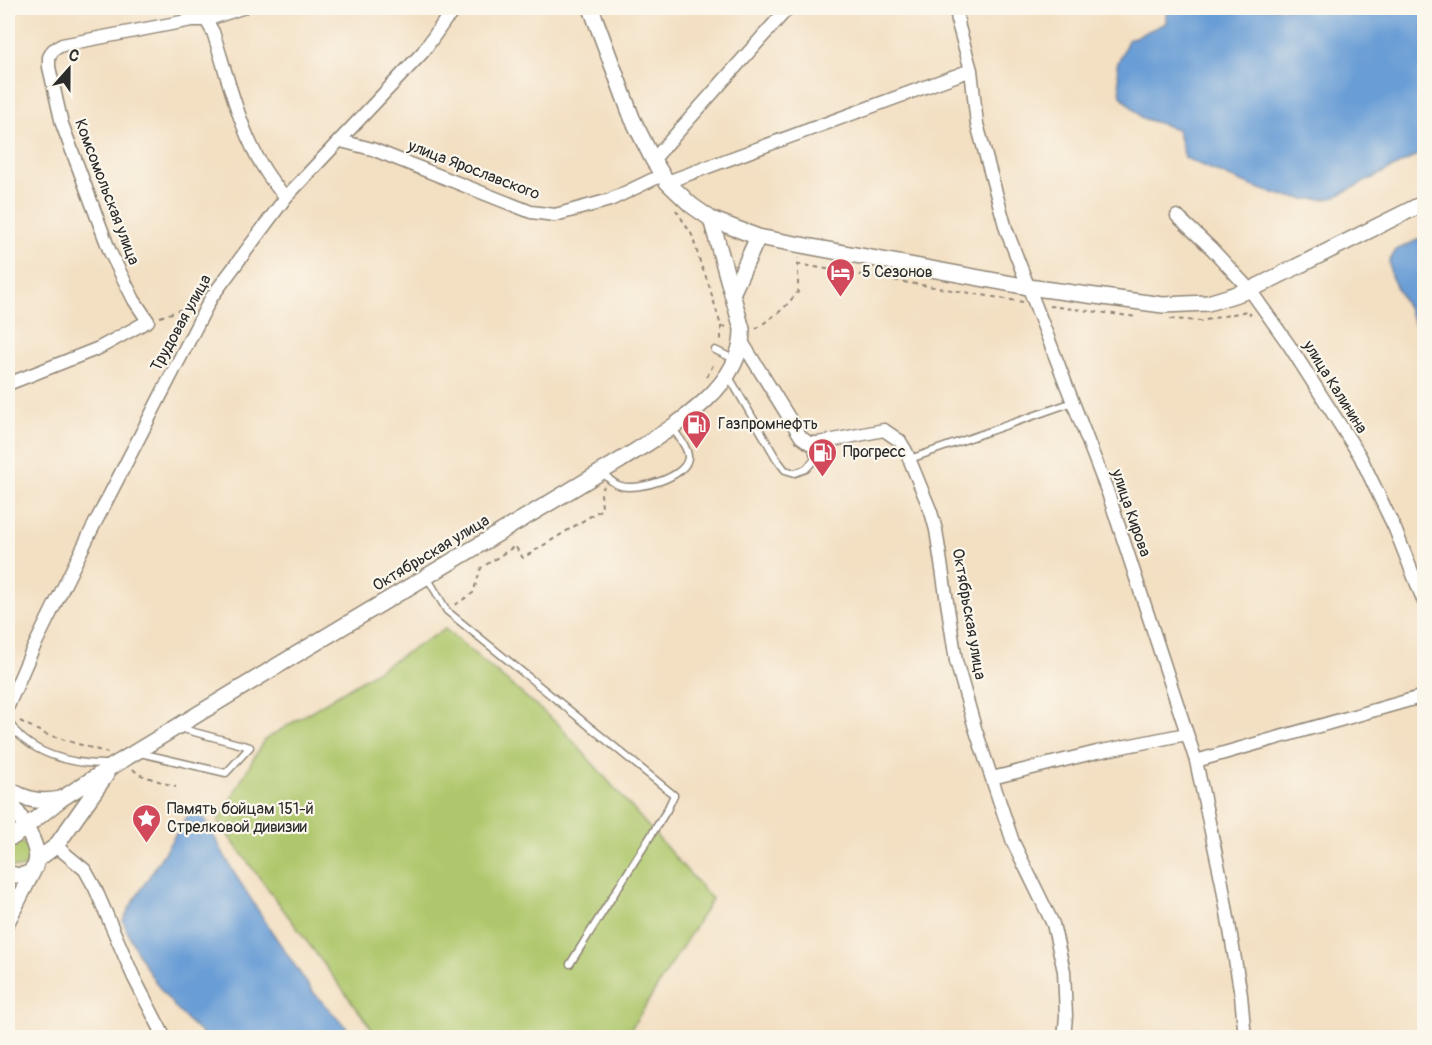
<svg xmlns="http://www.w3.org/2000/svg" width="1432" height="1045" viewBox="0 0 1432 1045" font-family="Pangolin,sans-serif">
  <style>
    .green { fill: #afc76c; stroke: #6d794c; stroke-width: 1.5 }
    .water { fill: #699dd5; stroke: #4a6480; stroke-width: 1.5 }
    .lines { fill: none; stroke-linecap: round; stroke-linejoin: round }
    .service-casing { stroke: #8f8576; stroke-width: 9 }
    .minor-casing { stroke: #8f8576; stroke-width: 15 }
    .tertiary-casing { stroke: #8f8576; stroke-width: 18 }
    .path { stroke: #8f8576; stroke-width: 2; stroke-dasharray: 4.5 4.5; stroke-linecap: butt }
    .service { stroke: #fff; stroke-width: 6 }
    .minor { stroke: #fff; stroke-width: 12 }
    .tertiary { stroke: #fff; stroke-width: 15 }
    .labels { text-anchor: middle; dominant-baseline: central; stroke-width: 4.5; stroke-linejoin: round; paint-order: stroke }
    .street-label { font-size: 16px; fill: #2b2b2b; stroke: #fbf7ec }
    .poi-label { font-size: 16px; fill: #2b2b2b; stroke: #fbf7ec; text-anchor: start }
  </style>
  <rect width="100%" height="100%" fill="#fbf7ec"/>
  <filter id="ink" filterUnits="userSpaceOnUse"><feTurbulence type="fractalNoise" baseFrequency=".0167" numOctaves="2"/><feDisplacementMap in="SourceGraphic" scale="12" xChannelSelector="R" yChannelSelector="G"/><feConvolveMatrix kernelMatrix="1 2 1 2 8 2 1 2 1" color-interpolation-filters="sRGB"/></filter>
  <filter id="wash" filterUnits="userSpaceOnUse"><feTurbulence type="fractalNoise" baseFrequency=".008" numOctaves="4" result="noise"/><feDisplacementMap in="SourceGraphic" scale="24" xChannelSelector="R" yChannelSelector="G"/><feGaussianBlur stdDeviation="1.35" result="paint"/><feColorMatrix in="noise" values="0 0 0 0 0 0 0 0 0 0 0 0 0 0 0 0 0 1.4 0 .05"/><feComposite in="paint" operator="in"/></filter>
  <g filter="url(#wash)">
    <rect width="100%" height="100%" fill="#f3dfc2"/>
    <path class="green" d="M445 629 559 725 712 899 626 1037H378L218 822 264 740Z
      M5 855a13 13 0 1 1 26 0a13 13 0 1 1-26 0Z"/>
    <path class="water" d="M1166 8H1424V152L1333 198C1284 206 1230 177 1185 158L1177 129 1142 118 1121 96 1117 65 1128 40 1166 23Z
      M1424 237V342L1391 276 1389 262 1396 250Z
      M195 809 200 811 236 876 272 932 312 991 355 1037H206C169 1007 141 966 123 921L130 907 189 813Z"/>
  </g>
  <g filter="url(#ink)">
    <g class="lines">
      <defs>
        <path id="service" d="M715 350 736 360
          M728 375 776 458 785 470 795 473 806 469 815 459 810 443
          M910 459 1073 402
          M603 472C608 478 613 484 621 486 638 491 689 477 688 456 687 445 677 436 672 427
          M427 577 447 611 674 795 667 810 570 964
          M8 720C26 754 73 765 109 764
          M140 753 226 773 250 747 179 728"/>
        <path id="minor" d="M187 8 192 20
          M956 8 959 27 971 70 977 124 1006 229 1108 493 1196 761 1222 883 1241 995 1245 1038
          M206 20 213 32C231 86 244 155 286 197
          M341 141 372 149 531 212 555 215 610 200 662 175
          M653 160 788 8
          M667 182 971 70
          M1177 216 1211 248 1250 290 1289 345 1360 456 1395 529 1424 602
          M742 342 801 437 809 443H818L884 430 900 441 906 451 931 512 936 530 956 661 975 728 1013 842 1053 924 1064 971 1066 1016 1064 1038
          M8 384 99 348 148 321 134 300 110 252 62 124 49 67V57L53 50 62 45 192 20H206L242 8
          M8 706 30 655 92 529 211 298 286 197 423 52 446 19 458 8
          M1196 761 1424 696
          M992 778 1097 752 1186 734
          M56 846 85 870 95 888 134 978 165 1038"/>
        <path id="tertiary" d="M591 8 632 118 653 160 667 182 691 205 711 219 758 237 1028 287 1163 305 1208 303 1250 290 1424 203
          M732 294 758 237
          M8 789C26 800 39 803 61 799
          M8 797C17 815 51 856 30 872 23 877 15 876 8 873
          M13 837 61 799 111 767 277 666 621 460C666 431 743 390 742 329L711 219
          M38 859 56 846 106 775
          M8 920 35 867"/>
      </defs>
      <use href="#service" class="service-casing"/>
      <use href="#minor" class="minor-casing"/>
      <use href="#tertiary" class="tertiary-casing"/>
      <path class="path" d="M676 210 692 235 701 265 708 282 721 326 727 327
        M797 264 1023 302
        M1049 306 1138 317
        M160 317 194 305
        M1170 319 1201 321 1247 311 1251 315
        M721 326V344
        M756 329 783 309 798 292V258
        M707 377 715 361
        M455 605 473 593 481 568 515 546 523 558 602 509 601 493 604 486
        M20 721 45 734 108 753
        M133 769 138 774 176 787"/>
      <use href="#service" class="service"/>
      <use href="#minor" class="minor"/>
      <use href="#tertiary" class="tertiary"/>
    </g>
  </g>
  <defs>
    <symbol id="hotel-pin" viewBox="-11 -11 22 30"><path d="M0 17L-7.5 6A9.5 9.5 0 1 1 7.5 6Z" fill="#d1495b" stroke="#fbf7ec"/><path d="M-6-4.5h1.5V1H6V5H4.5V3h-9V5H-6ZM-4 0a1.8 1.8 0 1 1 3.6 0ZM.5 0V-2.5h3Q6-2.5 6 0Z" fill="#fff"/></symbol>
    <symbol id="fuel-pin" viewBox="-11 -11 22 30"><path d="M0 17L-7.5 6A9.5 9.5 0 1 1 7.5 6Z" fill="#d1495b" stroke="#fbf7ec"/><path d="M-5.5-6h7V0h2V4h1.3V-2.5L3-4.5l.8-.8L6-3V5H2.5V1h-1V6h-7ZM-4.2-4.7v3.2H.2V-4.7Z" fill="#fff"/></symbol>
    <symbol id="sight-pin" viewBox="-11 -11 22 30"><path d="M0 17L-7.5 6A9.5 9.5 0 1 1 7.5 6Z" fill="#d1495b" stroke="#fbf7ec"/><path d="M0-6L1.8-2.2L6-1.7L2.9 1.2L3.7 5.4L0 3.3L-3.7 5.4L-2.9 1.2L-6-1.7L-1.8-2.2Z" fill="#fff"/></symbol>
  </defs>
  <g fill-rule="evenodd">
    <use href="#hotel-pin" x="824" y="256" width="33" height="45"/>
    <use href="#fuel-pin" x="680" y="408" width="33" height="45"/>
    <use href="#fuel-pin" x="806" y="436" width="33" height="45"/>
    <use href="#sight-pin" x="130" y="802" width="33" height="45"/>
  </g>
  <g class="labels">
    <g class="street-label">
      <text transform="translate(474 170) rotate(21)">улица Ярославского</text>
      <text transform="translate(107 192) rotate(69)">Комсомольская улица</text>
      <text transform="translate(181 323) rotate(-61)">Трудовая улица</text>
      <text transform="translate(1335 387) rotate(58)">улица Калинина</text>
      <text transform="translate(1131 513) rotate(71)">улица Кирова</text>
      <text transform="translate(431 553) rotate(-31)">Октябрьская улица</text>
      <text transform="translate(969 614) rotate(80)">Октябрьская улица</text>
    </g>
    <g class="poi-label">
      <text x="862" y="272">5 Сезонов</text>
      <text x="718" y="424">Газпромнефть</text>
      <text x="843" y="452">Прогресс</text>
      <text x="167" y="809">Память бойцам 151-й<tspan x="167" dy="18">Стрелковой дивизии</tspan></text>
    </g>
  </g>
  <rect width="1432" height="1045" fill="none" stroke="#fbf7ec" stroke-width="30"/>
  <g transform="translate(69 69) rotate(21)" stroke="#fbf7ec" stroke-width="4.5" paint-order="stroke">
  <path d="M0-4.5L10 22L0 15L-10 22Z" fill="#2b2b2b"/>
  <text y="-9" font-size="16" font-weight="bold" text-anchor="middle" fill="#2b2b2b">С</text>
  </g>
</svg>
